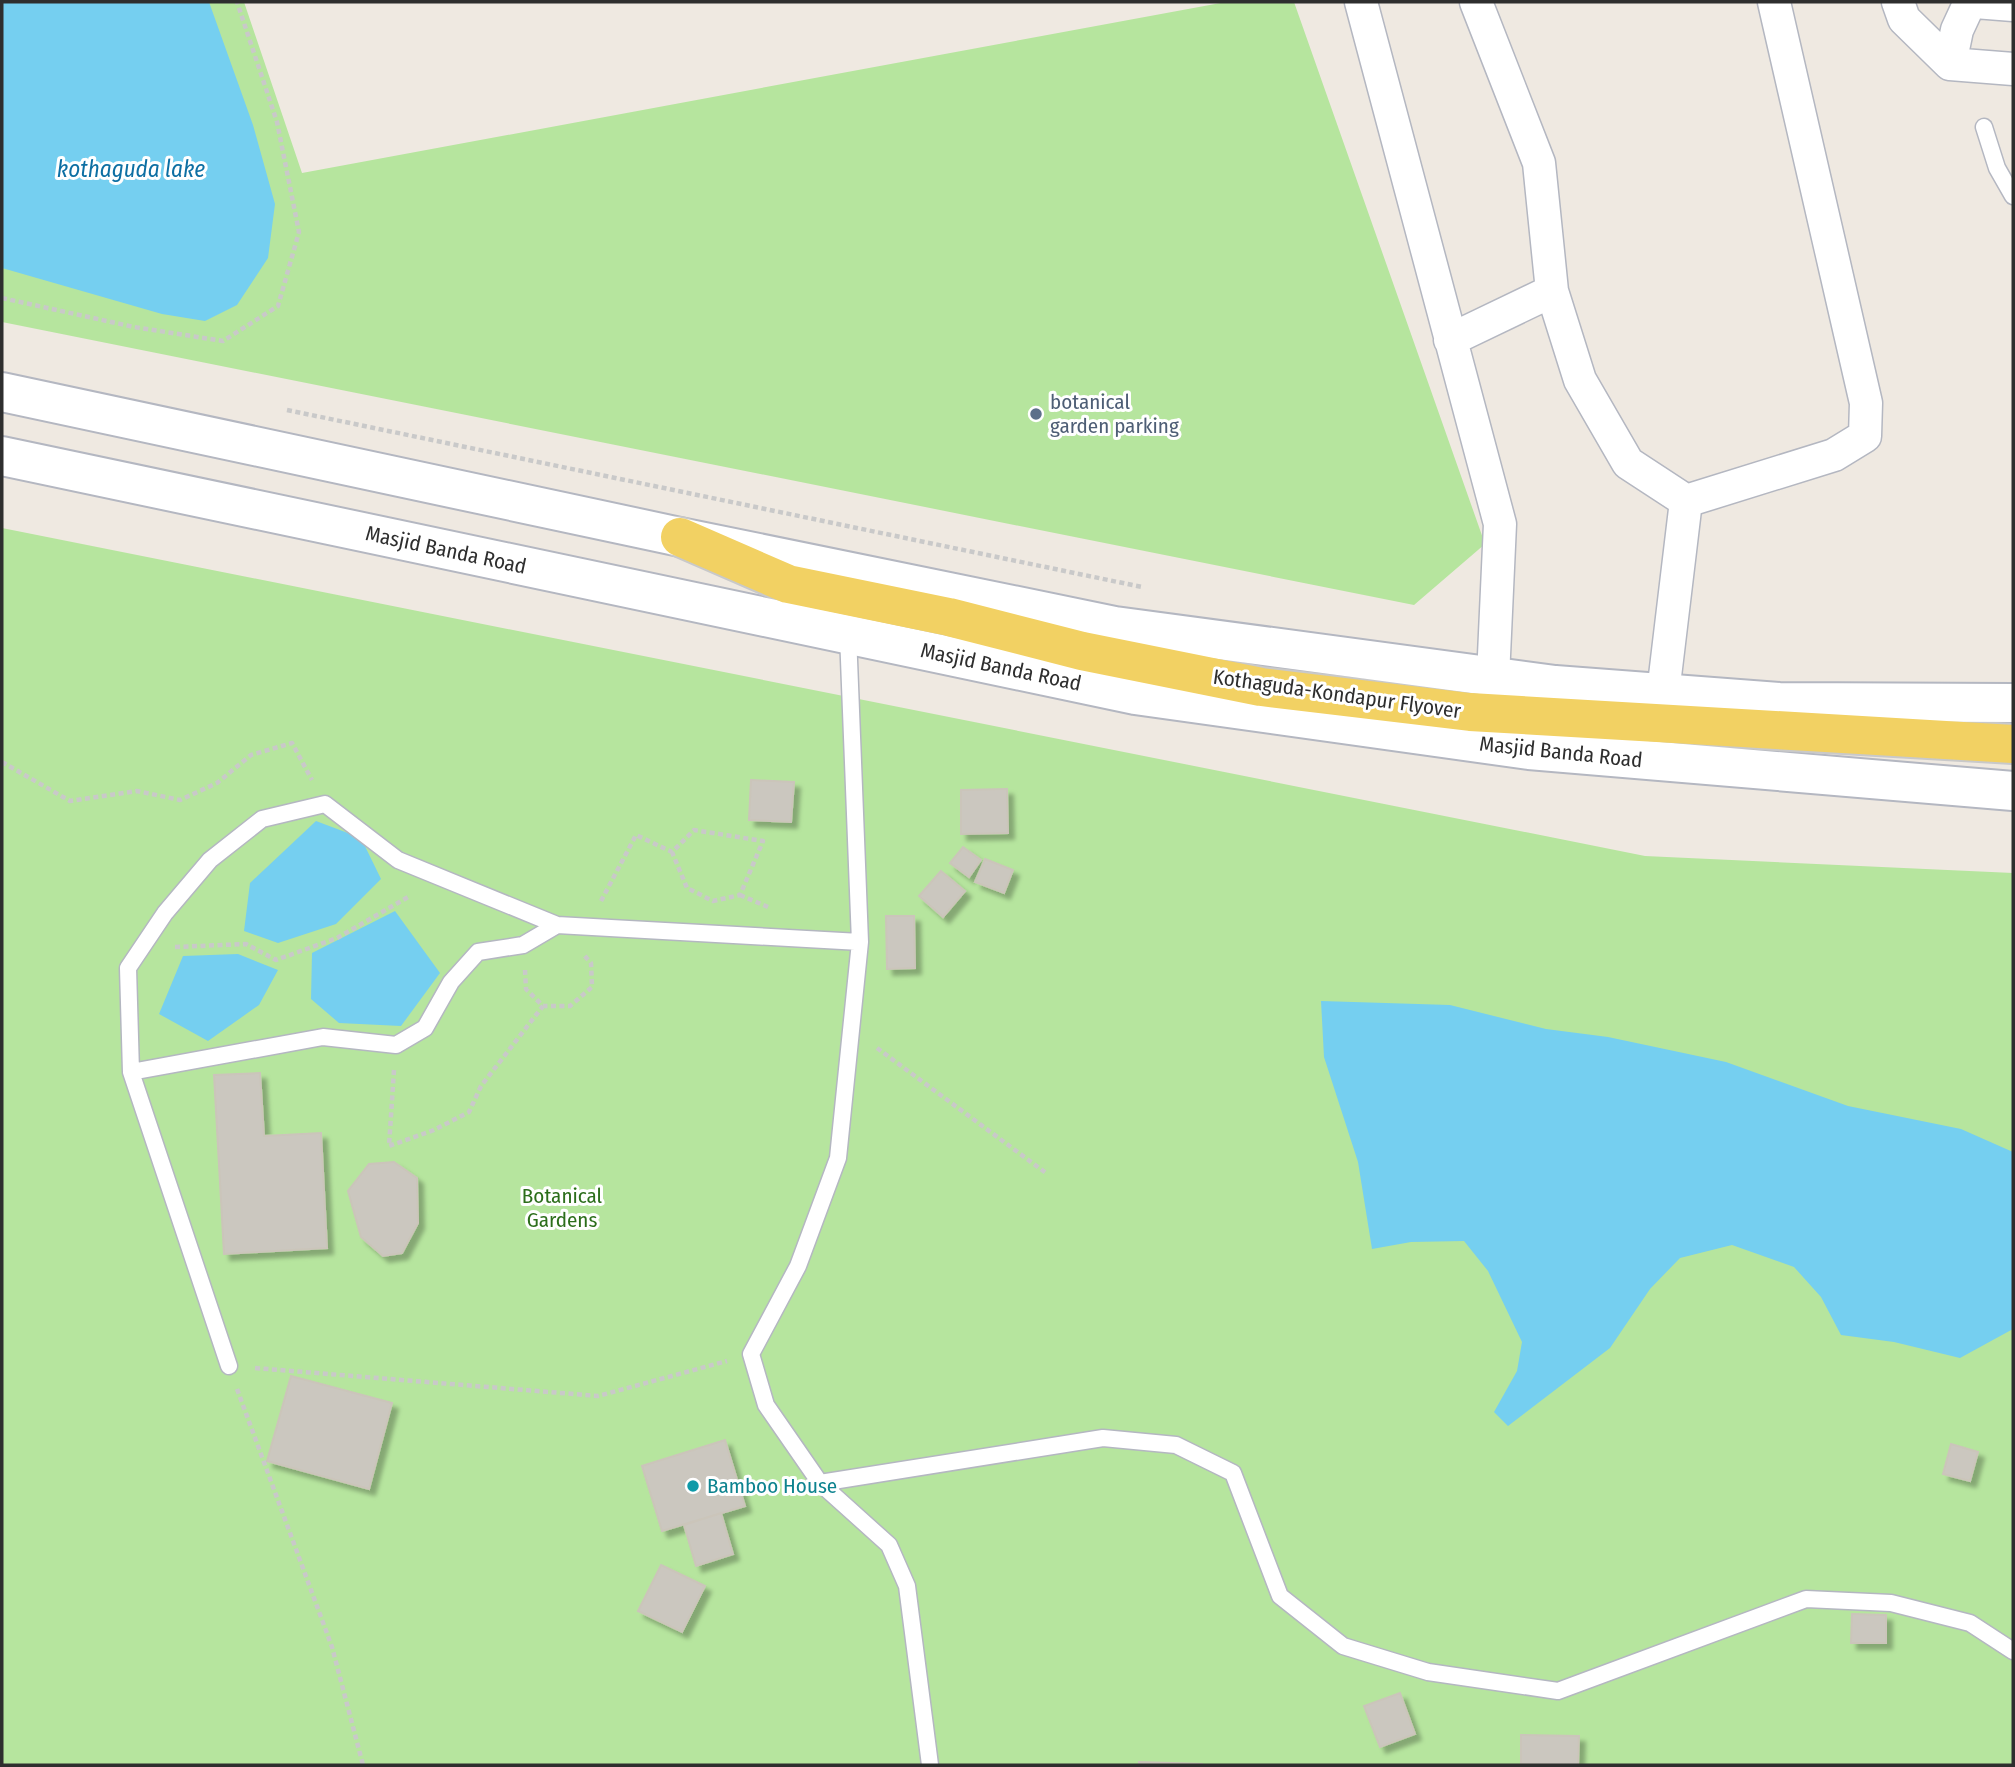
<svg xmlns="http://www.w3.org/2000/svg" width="2015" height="1767" viewBox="0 0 2015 1767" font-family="'Fira Sans Condensed',sans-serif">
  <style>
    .green { fill: #b6e59e }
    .water { fill: #75cff0 }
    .building { fill: #cbc7bf; stroke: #cbc5ba; stroke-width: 2; filter: url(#shadow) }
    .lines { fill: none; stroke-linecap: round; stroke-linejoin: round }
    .lane-casing { stroke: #b4b7c1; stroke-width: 19 }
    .street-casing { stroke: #b4b7c1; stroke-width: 35 }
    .secondary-casing { stroke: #b4b7c1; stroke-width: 42 }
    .primary-casing { stroke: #c9c9c9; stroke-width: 42 }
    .path { stroke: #c9c9c9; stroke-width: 4.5; stroke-dasharray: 5 3.5; stroke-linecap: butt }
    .lane { stroke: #fff; stroke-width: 16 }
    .street { stroke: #fff; stroke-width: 32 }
    .secondary { stroke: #fff; stroke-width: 38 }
    .primary { stroke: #f2d163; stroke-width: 38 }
    .service-dot { fill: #5c6f8a; stroke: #fff; stroke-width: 2.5 }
    .culture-dot { fill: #0f9aa8; stroke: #fff; stroke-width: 2.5 }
    .labels { text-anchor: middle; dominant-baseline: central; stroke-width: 6; stroke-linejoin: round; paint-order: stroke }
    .service-label { font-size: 21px; fill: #4e5e75; stroke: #fff; text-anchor: start }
    .street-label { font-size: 21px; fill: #2e2e2e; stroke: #fff }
    .park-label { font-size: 21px; fill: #2c6e1b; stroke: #fff }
    .culture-label { font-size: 21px; fill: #0d838f; stroke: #fff; text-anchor: start }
    .water-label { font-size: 23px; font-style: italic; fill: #0d6fa3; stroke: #fff }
  </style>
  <defs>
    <filter id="shadow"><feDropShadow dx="6" dy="6" stdDeviation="2" flood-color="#0004"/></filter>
  </defs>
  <rect width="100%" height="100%" fill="#efe9e1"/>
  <path class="green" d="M2 2H244L302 173 1226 2H1294L1485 544 1414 605 2 322Z
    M2 528 1645 856 2013 873V1765H2Z"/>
  <path class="water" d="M2 2H209L253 125 275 204 268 258 237 305 205 321 162 314 2 268Z
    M316 821 361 838 381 879 336 924 278 943 244 931 250 883Z
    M395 911 440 973 401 1026 339 1023 311 999 312 953Z
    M238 954 278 970 259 1005 208 1041 159 1014 183 956Z
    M1321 1001 1450 1005 1546 1029 1608 1037 1726 1062 1848 1106 1961 1129 2013 1152V1329L1960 1358 1894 1342 1841 1335 1821 1297 1794 1267 1732 1245 1680 1258 1650 1289 1610 1348 1508 1426 1494 1412 1517 1371 1522 1342 1488 1271 1464 1241 1411 1242 1372 1249 1358 1162 1324 1057Z"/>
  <path class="building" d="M751 780 794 782 791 822 749 820Z
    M1007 789 1008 833 961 834V790Z
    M963 847 981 860 969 877 950 863Z
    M985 859 1013 870 1004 893 975 882Z
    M941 871 965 891 943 917 919 896Z
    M886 916H914L915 968 887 969Z
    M260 1073 264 1136 321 1133 327 1248 224 1254 214 1075Z
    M394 1162 417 1178 418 1223 402 1253 383 1256 361 1237 348 1191 369 1164Z
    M291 1376 392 1403 369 1489 267 1461Z
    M725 1440 745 1506 662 1531 642 1466Z
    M1951 1444 1978 1452 1970 1481 1943 1474Z
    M721 1513 733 1554 696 1566 684 1525Z
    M661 1565 705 1586 682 1632 638 1611Z
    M1852 1614 1886 1615V1643H1851Z
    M1400 1693 1415 1734 1380 1747 1364 1706Z
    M1521 1735 1579 1736 1578 1765 1521 1764Z
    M1139 1762 1203 1764 1139 1765Z"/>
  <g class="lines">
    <defs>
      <path id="lane" d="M1984 127 1997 168 2013 196
        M848 634 860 942 838 1158 798 1266 751 1354 766 1405 820 1483 889 1545 907 1586 930 1765
        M131 1072 323 1037 396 1045 425 1028 451 982 478 952 523 945 557 925
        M229 1366 131 1072 128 968 165 913 210 860 262 819 325 804 398 860 557 925 860 942
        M820 1483 1103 1438 1176 1445 1233 1473 1280 1596 1343 1646 1428 1672 1558 1691 1806 1599 1891 1603 1970 1623 2013 1651"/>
      <path id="street" d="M1361 2 1500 524 1493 677
        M1476 2 1539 163 1552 291 1580 380 1628 463 1686 501
        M1898 2 1904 19 1950 64 2013 69
        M1975 2 2013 5
        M1950 64 1957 30 1970 2
        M1450 340 1552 291
        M1686 501 1834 455 1865 436 1866 403 1774 2
        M1663 693 1686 501"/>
      <path id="secondary" d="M2 392 680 537 1115 626 1555 685 1779 702 2013 703
        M2 456 1135 695 1529 750 2013 791"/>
      <path id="primary" d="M680 537 788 584 949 617 1082 651 1261 687 1470 712 2013 744"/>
    </defs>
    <use href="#lane" class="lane-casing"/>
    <use href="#street" class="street-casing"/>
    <use href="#secondary" class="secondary-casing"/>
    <use href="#primary" class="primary-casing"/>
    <path class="path" d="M2 298 134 327 223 341 278 306 299 232 277 122 237 2
      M287 410 1142 587
      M2 762 70 801 137 791 180 800 217 783 251 755 292 743 312 780
      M740 895 768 907
      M601 901 636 835 672 852 694 830 763 841 740 895 713 901 687 888 672 852
      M175 947 246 944 276 960 337 938 410 896
      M525 970 526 989 543 1006H570L592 987 591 963 583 954
      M877 1048 1046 1173
      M394 1070 389 1146 434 1130 469 1112 481 1086 543 1006
      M255 1368 598 1396 727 1361
      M237 1389 332 1647 363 1765"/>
    <use href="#lane" class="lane"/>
    <use href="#street" class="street"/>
    <use href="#secondary" class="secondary"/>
    <use href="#primary" class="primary"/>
  </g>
  <circle class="service-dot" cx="1036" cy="414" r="7"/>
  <circle class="culture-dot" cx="693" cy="1486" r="7"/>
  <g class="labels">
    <g class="service-label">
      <text x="1050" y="402">botanical<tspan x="1050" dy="24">garden parking</tspan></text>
    </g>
    <g class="street-label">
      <text transform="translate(446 550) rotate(12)">Masjid Banda Road</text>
      <text transform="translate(1001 667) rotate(12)">Masjid Banda Road</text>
      <text transform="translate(1337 694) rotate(8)">Kothaguda-Kondapur Flyover</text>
      <text transform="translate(1561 752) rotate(6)">Masjid Banda Road</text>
    </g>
    <g class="park-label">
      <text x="562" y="1196">Botanical<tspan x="562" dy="24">Gardens</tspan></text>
    </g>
    <g class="culture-label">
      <text x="707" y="1486">Bamboo House</text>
    </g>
    <g class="water-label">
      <text x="131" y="169">kothaguda lake</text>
    </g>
  </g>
  <rect width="2015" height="1767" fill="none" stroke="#2e2e2e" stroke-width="7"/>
</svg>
